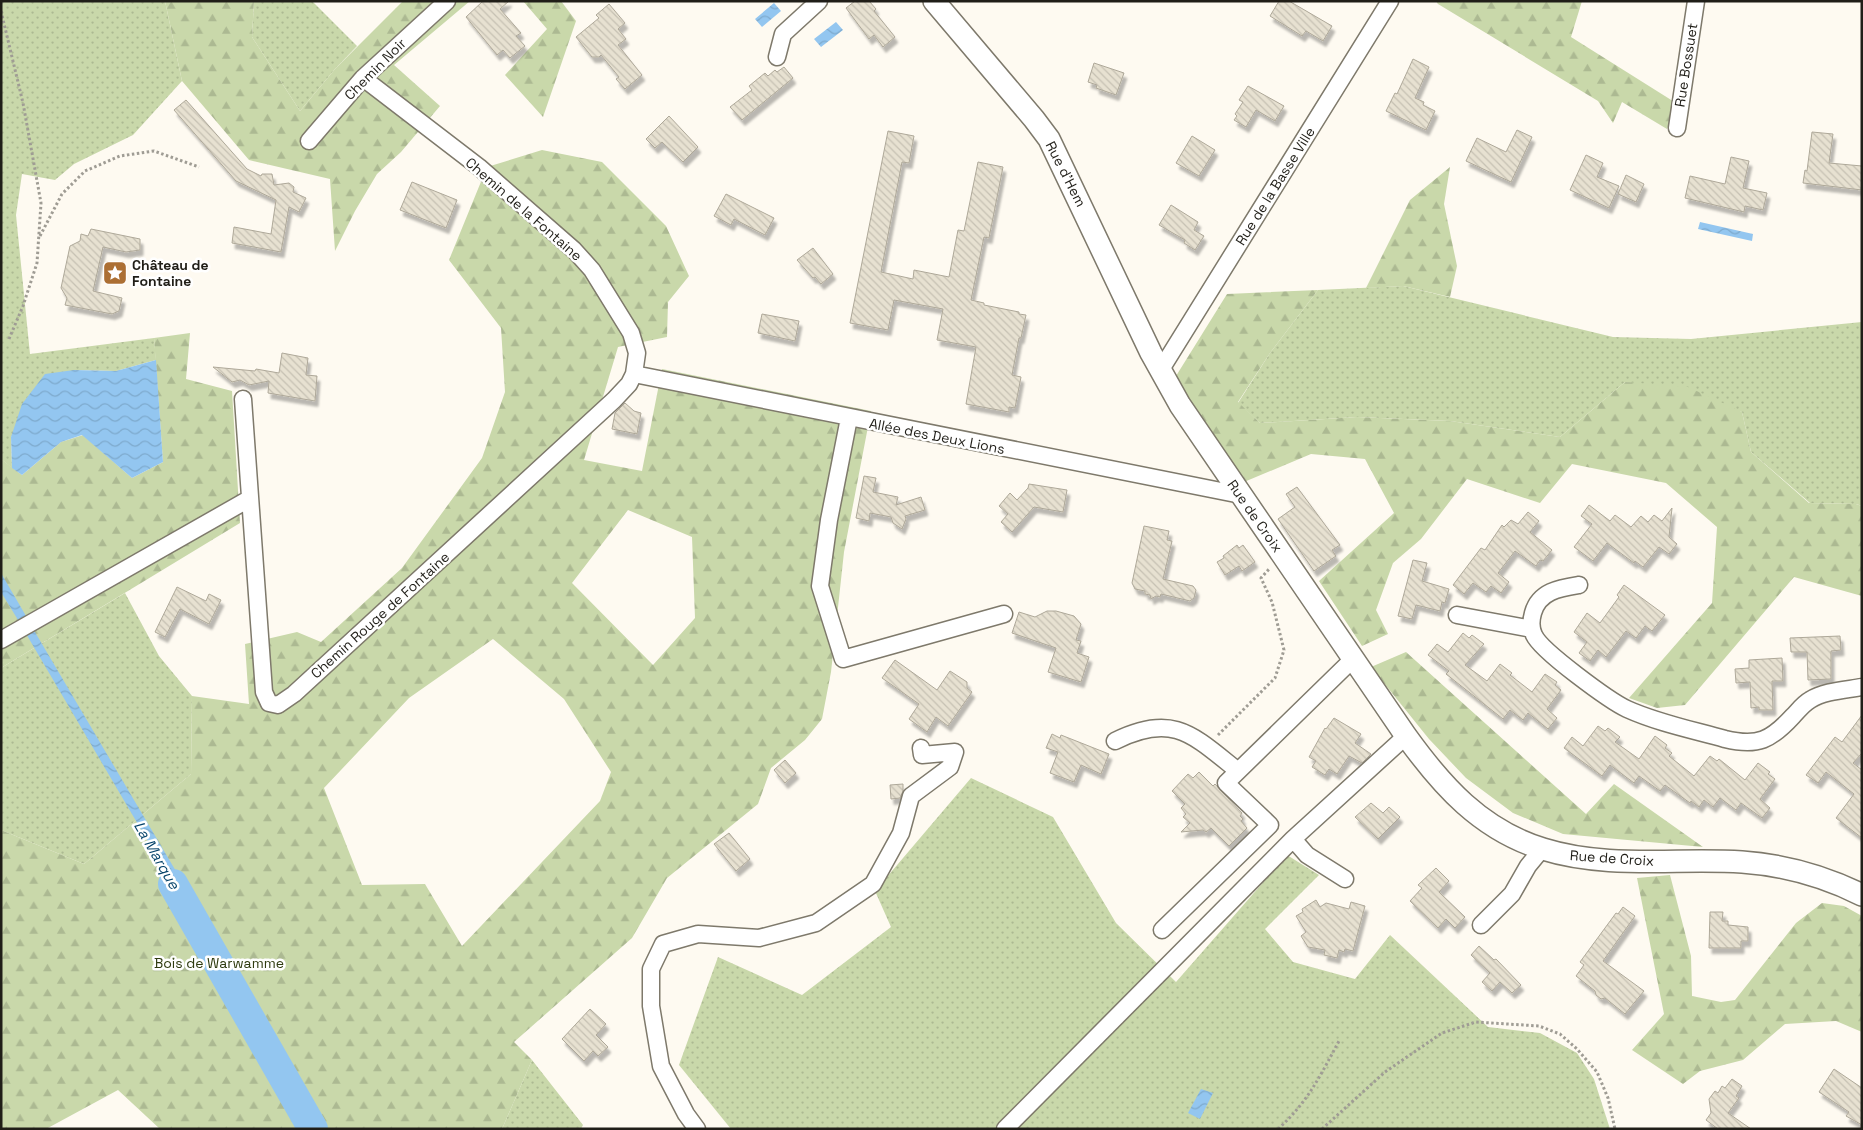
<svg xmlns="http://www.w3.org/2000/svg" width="1863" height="1130" viewBox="0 0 1863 1130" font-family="'Space Grotesk',sans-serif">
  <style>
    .grass { fill: url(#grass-dots) }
    .forest { fill: url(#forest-firs); fill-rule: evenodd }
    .water { fill: url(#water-waves) }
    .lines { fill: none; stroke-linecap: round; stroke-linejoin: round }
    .river { stroke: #93c6f0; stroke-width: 30 }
    .building { fill: url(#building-back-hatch); stroke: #aea899; filter: url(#shadow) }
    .minor-casing { stroke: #7e796b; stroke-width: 19 }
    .major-casing { stroke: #7e796b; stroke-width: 24 }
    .path { stroke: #9f9c94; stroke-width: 3; stroke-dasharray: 2.5 2.5; stroke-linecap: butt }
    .minor { stroke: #fff; stroke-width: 16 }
    .major { stroke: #fff; stroke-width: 21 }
    .labels { text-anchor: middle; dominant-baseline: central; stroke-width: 5; stroke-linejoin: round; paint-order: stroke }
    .street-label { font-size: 14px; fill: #201e18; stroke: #fff }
    .poi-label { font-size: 14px; font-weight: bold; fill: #201e18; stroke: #fff; text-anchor: start }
    .park-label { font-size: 14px; fill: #2f3b10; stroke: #fff }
    .water-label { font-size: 15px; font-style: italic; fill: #06436a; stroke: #fff }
  </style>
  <defs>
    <pattern id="grass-dots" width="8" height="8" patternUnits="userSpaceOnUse" patternTransform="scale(1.25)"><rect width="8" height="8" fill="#c9d8aa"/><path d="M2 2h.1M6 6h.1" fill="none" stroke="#acb992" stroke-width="1.8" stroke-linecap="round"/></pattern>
    <pattern id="forest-firs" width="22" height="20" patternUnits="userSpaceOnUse" patternTransform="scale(1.25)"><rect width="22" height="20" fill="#c9d8aa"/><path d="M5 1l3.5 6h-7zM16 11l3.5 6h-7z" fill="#acb992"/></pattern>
    <pattern id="water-waves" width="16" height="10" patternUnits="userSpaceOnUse" patternTransform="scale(1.25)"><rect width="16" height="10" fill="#93c6f0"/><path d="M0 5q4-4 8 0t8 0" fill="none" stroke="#7eaacd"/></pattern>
    <pattern id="building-back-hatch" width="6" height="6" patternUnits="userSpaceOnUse" patternTransform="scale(1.25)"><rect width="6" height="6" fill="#e7e1d1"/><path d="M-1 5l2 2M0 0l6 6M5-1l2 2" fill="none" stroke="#c6c1b3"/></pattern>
    <filter id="shadow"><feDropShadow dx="3" dy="5.5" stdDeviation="1" flood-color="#0004"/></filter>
  </defs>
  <rect width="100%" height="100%" fill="#fefaf1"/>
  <path class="grass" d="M1 1H165L182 81 133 135 74 164 55 180 22 174 16 215 30 354 154 338 156 360 116 371 74 370 11 437 12 468 1 459Z
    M254 1H312L357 46 335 69 300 111 252 37Z
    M1403 286 1613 337 1691 339 1862 322V506L1856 504 1810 503 1751 452 1742 412 1625 382 1560 437 1450 421 1357 417 1260 423 1238 403 1270 353 1318 290Z
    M125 593 159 656 192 696 191 774 84 864 1 830V668Z
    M971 778 1053 817 1116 923 1176 982 1287 855 1319 875 1265 929 1293 962 1355 979 1390 935 1488 1027 1540 1033 1577 1053 1594 1079 1610 1129H731L679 1065 718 957 802 995 891 927 875 891Z
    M532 1060 583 1125 581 1129H502Z"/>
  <path class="forest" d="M165 1H254L252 37 300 111 335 69 403 1H470L394 65 440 106 401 152 377 174 355 211 335 251 330 179 249 160 182 81Z
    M523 1H561L576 21 543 117 505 75 547 29Z
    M1436 1H1582L1571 37 1676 103 1667 129 1622 102 1613 123 1598 101 1438 4Z
    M542 150 602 162 666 226 689 276 668 302 667 337 618 347 584 460 642 471 662 369 871 411 844 552 831 672 822 719 805 740 771 768 758 804 667 878 632 938 514 1042 532 1060 502 1129H160L118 1090 46 1129H1V830L84 864 191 774 192 696 249 704 245 644 297 632 321 642 402 568 482 458 505 392 501 328 449 260 487 167ZM628 510 692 537 695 618 653 665 572 583ZM493 639 564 699 611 772 600 801 462 946 425 884 362 885 324 788 409 698Z
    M1450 167 1444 204 1457 266 1450 297 1403 286 1366 288 1410 200Z
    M1318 290 1270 353 1238 402 1260 423 1357 417 1450 421 1560 437 1625 382 1688 387 1742 412 1751 452 1809 503 1856 504 1862 506V596L1794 577 1685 705 1657 708 1629 698 1712 603 1717 527 1666 483 1572 464 1540 503 1467 479 1421 539 1393 563 1376 610 1388 634 1362 646 1319 581 1394 513 1365 459 1311 454 1244 482 1215 442 1176 376 1227 294Z
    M190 333 186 379 232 391 240 523 1 668V459L22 475 61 442 83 435 132 478 163 462 154 338Z
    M1406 652 1586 814 1614 784 1703 847 1563 834 1513 813 1466 778 1429 739 1371 667Z
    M1670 875 1691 956 1692 996 1721 1002 1735 1000 1796 923 1822 903 1844 906 1862 916V1032L1836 1021 1785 1024 1743 1060 1700 1071 1683 1084 1632 1050 1664 1014 1637 878Z"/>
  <path class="water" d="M774 3 781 11 762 27 755 19Z
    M836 22 843 30 821 47 814 39Z
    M1700 222 1753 234 1752 241 1698 229Z
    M156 360 163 462 132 478 82 435 61 442 22 475 12 468 11 437 22 404 45 374 74 370 116 371Z
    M1 573 26 616 18 620 1 592Z
    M32 627 328 1129H317L25 632Z
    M1201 1089 1213 1093 1200 1119 1188 1113Z"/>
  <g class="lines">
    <path class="river" d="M173 884 313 1129"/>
  </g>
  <path class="building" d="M483 1H509L500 9 521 33 516 36 525 46 510 58 503 50 497 55 466 17Z
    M855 1H869L876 9 874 11 895 37 883 47 874 35 869 39 846 8Z
    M1279 1H1289L1332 26 1323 41 1306 31 1302 36 1270 16Z
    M609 4 625 23 618 29 626 39 618 45 642 75 625 89 616 79 619 77 601 55 599 57H592L576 37 599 18 596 15Z
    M1413 59 1429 67 1415 98 1424 102 1423 105 1435 111 1426 130 1386 111 1395 93 1397 94Z
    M1094 63 1124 73 1116 95 1096 88 1097 85 1088 82Z
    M784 67 793 78 742 120 730 107 752 90 749 86 765 73 768 76 775 70 777 72Z
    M1248 86 1284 106 1275 121 1256 110 1246 127 1234 120 1237 116 1235 114 1243 102 1239 100Z
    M186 100 247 169 261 176 262 174H272L274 185 289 183 294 187 293 192 306 198 299 212 289 207 281 252 232 243 234 227 271 234 276 200 236 181 174 110Z
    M669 116 698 147 683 162 662 142 655 148 646 139Z
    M1517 130 1532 137 1511 182 1466 161 1477 138 1506 152Z
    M888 131 914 136 909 163 902 162 881 272 913 279 914 270 949 277 958 230 964 231 978 162 1003 167 989 238 984 237 971 300 984 303V305L1019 312V314L1026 315 1021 338H1019L1012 375 1021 377 1015 408 1009 407V412L966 404 976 347 937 340 943 309 894 300 888 330 850 323Z
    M1812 132 1833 134 1829 163 1862 166V190L1803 183 1805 170 1807 171Z
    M1192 136 1215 150 1199 176 1176 163Z
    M1586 155 1603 163 1597 177 1619 186 1609 208 1570 190Z
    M1731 157 1749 161 1743 188 1767 193 1763 210 1745 206 1744 212 1685 198 1690 176 1725 184Z
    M1626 175 1644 184 1636 202 1618 194Z
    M412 182 457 200 446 228 400 210Z
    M726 194 774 218 765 235 734 219 731 225 714 216Z
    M1171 205 1198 222 1194 230 1204 236 1195 250 1184 243 1185 240 1159 225Z
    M91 229 140 239V250L126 252 103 247 93 291 122 298 119 311 112 314 65 305 67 298 61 288 70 246 80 241 81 234 88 236Z
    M813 248 833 274 821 284 815 277 813 278 797 260Z
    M762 314 799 321 795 341 758 333Z
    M282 353 308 358 306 375 317 376 315 401 268 393 269 381 249 385 240 380 232 382 213 367 255 371 256 369 279 373Z
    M625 403 634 411 641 413 637 434 612 429 615 413Z
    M864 476 876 478 873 492 898 497 896 505 921 497 925 510 905 516 906 519 902 529 893 523 891 517 870 513 869 521 856 518Z
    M1029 484 1067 490 1063 512 1034 507 1012 532 1001 522 1008 514 999 506 1010 493 1017 500 1028 488Z
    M1297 487 1340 545 1332 550 1336 556 1314 571 1278 519 1295 507 1286 494Z
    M1589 505 1610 521 1615 515 1631 527 1641 516 1648 522 1654 515 1662 521 1672 508 1669 537 1677 544 1669 554 1659 547 1643 567 1635 561 1634 563 1607 543 1593 561 1574 547 1592 524 1581 516Z
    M1528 512 1539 521 1530 532 1552 550 1543 561 1540 560 1536 566 1515 551 1498 573 1509 582 1501 593 1491 586 1486 592 1473 583 1464 594 1453 585 1481 548 1485 550 1502 525 1504 527 1511 520 1518 524Z
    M1144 526 1169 531 1167 540 1172 541 1163 579 1193 586 1196 590 1194 598 1190 601 1161 594 1160 597 1156 596 1151 599 1150 595 1145 594V591L1135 589 1132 583Z
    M1237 545 1239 548 1243 545 1255 562 1242 571 1239 566 1225 575 1217 562 1224 558 1223 556Z
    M1413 560 1427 563 1422 581 1449 589 1445 603 1442 602 1440 611 1416 605 1412 619 1398 616Z
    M1624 585 1665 615 1652 631 1645 626 1636 638 1626 631 1606 657 1598 650 1590 661 1579 653 1587 642 1574 632 1587 613 1600 623 1619 597 1617 595Z
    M177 587 206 601 209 594 221 600 209 624 180 609 165 637 155 632Z
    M1047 611H1056L1074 616 1081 624 1076 640 1081 641 1077 653 1089 657 1081 682 1048 672 1056 648 1012 633 1019 612 1035 617Z
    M1463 633 1469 638 1472 635 1484 644 1465 665 1487 681 1500 664 1512 673 1510 675 1532 692 1545 674 1557 682 1555 685 1561 690 1547 709 1557 718 1548 729 1528 713 1523 720 1510 710 1503 719 1446 674 1449 671 1428 655 1437 644 1448 652Z
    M1840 636 1841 650 1831 651V679L1808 680 1807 652H1791L1790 638Z
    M1782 658 1783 681H1772L1773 710H1759V707L1751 708 1750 682 1736 683 1735 669 1749 668V660Z
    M895 660 937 690 950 671 967 682V688L972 692 948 726 936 717 927 732 909 719 919 704 882 678Z
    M1862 715V753L1853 763 1862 770V838L1836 818 1854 794 1826 772 1818 783 1806 775 1835 737 1842 742Z
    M1334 718 1361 734 1355 743 1371 754 1362 763 1349 756 1337 774 1329 769 1325 775 1312 767 1316 761 1309 757 1325 728 1326 729Z
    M1598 726 1605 731 1608 728 1620 737 1615 742 1639 759 1655 736 1667 745 1665 748 1672 753 1669 756 1694 776 1710 756 1717 761 1719 759 1745 780 1758 763 1770 772 1768 774 1775 779 1760 799 1770 808 1762 818 1741 803 1736 810 1720 798 1713 807 1704 800 1699 807 1691 801 1690 803 1665 785 1660 791 1639 776 1634 783 1610 765 1602 776 1564 748 1572 737 1583 746Z
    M1052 734 1060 738 1061 735 1109 754 1101 774 1081 765 1074 782 1050 773 1058 752 1046 748Z
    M785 760 796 773 785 783 774 770Z
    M1199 772 1213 786 1215 784 1242 813 1240 816 1243 819 1241 821 1247 828 1229 846 1211 828 1206 832 1203 830 1181 832 1190 823 1183 817 1186 814 1181 808 1185 804 1172 791 1188 774 1193 778Z
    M903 784V791L900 798 891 799 890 785Z
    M1371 803 1383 813 1389 807 1400 817 1378 839 1355 817Z
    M729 833 750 859 736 871 714 844Z
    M1436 868 1449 881 1439 892 1465 917 1455 928 1446 919 1438 928 1410 901 1422 888 1418 885Z
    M1316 900 1320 907 1326 903 1349 909 1351 902 1365 906 1353 951 1345 949 1344 952 1339 950 1337 958 1324 955 1325 950 1308 947 1301 936 1306 932 1296 916 1303 912 1302 909Z
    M1623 907 1635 916 1603 961 1644 991 1625 1014 1605 998 1601 999 1596 995 1595 991 1576 976 1584 965 1580 962 1616 913 1618 914Z
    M1710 912H1723L1722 921H1728V925L1748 927V941H1741V948H1709Z
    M1479 946 1494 960 1496 959 1521 985 1512 993 1500 982 1492 991 1482 982 1490 973 1471 955Z
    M590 1009 606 1024 596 1035 608 1047 598 1056 593 1051 584 1061 562 1039Z
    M1834 1069 1862 1088V1125L1846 1116 1849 1112 1819 1092Z
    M1732 1079 1742 1086 1736 1096 1739 1098 1728 1113 1751 1129H1718L1706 1120 1711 1113 1709 1099 1715 1091 1718 1093 1722 1086 1725 1088Z"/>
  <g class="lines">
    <defs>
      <path id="minor" d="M777 57 783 34 819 1
        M1677 128 1696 1
        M309 141 363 78 447 1
        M1160 371 1390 1
        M634 374 1241 495
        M243 399 264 692 269 703 278 705 294 694 614 400 629 384 634 374 637 353 631 333 592 270 574 250 479 167 363 78
        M849 418 829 520 820 586 843 659 1004 614
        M1579 585C1560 588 1539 591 1533 613 1531 620 1531 629 1534 635 1541 651 1610 701 1627 709 1658 723 1693 730 1725 739 1758 747 1771 740 1793 716 1798 711 1803 704 1810 700 1824 691 1845 690 1862 687
        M1457 615 1532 629
        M1 640 249 499
        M1115 741C1173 712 1193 735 1238 771
        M1293 839 1307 855 1345 879
        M1481 925 1512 894 1528 866 1542 849
        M1162 930 1270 825 1226 783 1354 658
        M697 1129 686 1114 661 1066 651 1006V969L663 944 698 934 759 938 816 923 873 884 901 833 911 796 950 767 955 752 922 755 921 748
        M1005 1129 1293 839 1406 736"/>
      <path id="major" d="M934 1 1034 119 1049 139 1151 353 1180 405 1406 736C1442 786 1481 830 1543 849 1607 869 1676 858 1742 862 1784 865 1824 876 1862 895"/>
    </defs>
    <use href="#minor" class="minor-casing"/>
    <use href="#major" class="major-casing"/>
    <path class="path" d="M1 11 23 103 41 203 37 263 23 306 9 339
      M40 236 62 194 85 171 120 156 154 151 199 167
      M1218 735 1275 678 1284 650 1272 602 1261 578 1270 568
      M1278 1129C1308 1102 1320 1076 1339 1041
      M1322 1129 1385 1072 1442 1033 1476 1022 1539 1026 1560 1034 1577 1049 1597 1072 1608 1098 1615 1129"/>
    <use href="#minor" class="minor"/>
    <use href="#major" class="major"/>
  </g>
  <defs>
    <symbol id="sight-square" viewBox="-11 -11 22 22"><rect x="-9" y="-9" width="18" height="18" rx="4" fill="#ac6f33" stroke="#fff"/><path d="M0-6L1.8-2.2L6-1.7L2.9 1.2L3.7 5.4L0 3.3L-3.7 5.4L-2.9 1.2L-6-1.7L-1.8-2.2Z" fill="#fff"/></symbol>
  </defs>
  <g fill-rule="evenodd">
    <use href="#sight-square" x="101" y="259" width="28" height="28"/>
  </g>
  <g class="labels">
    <g class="street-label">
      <text transform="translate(1686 65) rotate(-81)">Rue Bossuet</text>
      <text transform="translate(375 69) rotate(-45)">Chemin Noir</text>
      <text transform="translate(1066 174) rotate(63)">Rue d'Hem</text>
      <text transform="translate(1275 186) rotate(-58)">Rue de la Basse Ville</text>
      <text transform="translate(524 209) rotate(41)">Chemin de la Fontaine</text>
      <text transform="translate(937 436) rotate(11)">Allée des Deux Lions</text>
      <text transform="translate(1255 516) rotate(55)">Rue de Croix</text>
      <text transform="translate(380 615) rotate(-42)">Chemin Rouge de Fontaine</text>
      <text transform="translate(1612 858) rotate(4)">Rue de Croix</text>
    </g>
    <g class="poi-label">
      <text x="132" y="265">Château de<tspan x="132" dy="16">Fontaine</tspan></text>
    </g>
    <g class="park-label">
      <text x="219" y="963">Bois de Warwamme</text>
    </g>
    <g class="water-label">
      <text transform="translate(157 855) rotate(60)">La Marque</text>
    </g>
  </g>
  <rect width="1863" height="1130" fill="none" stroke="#201e18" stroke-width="5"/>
</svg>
